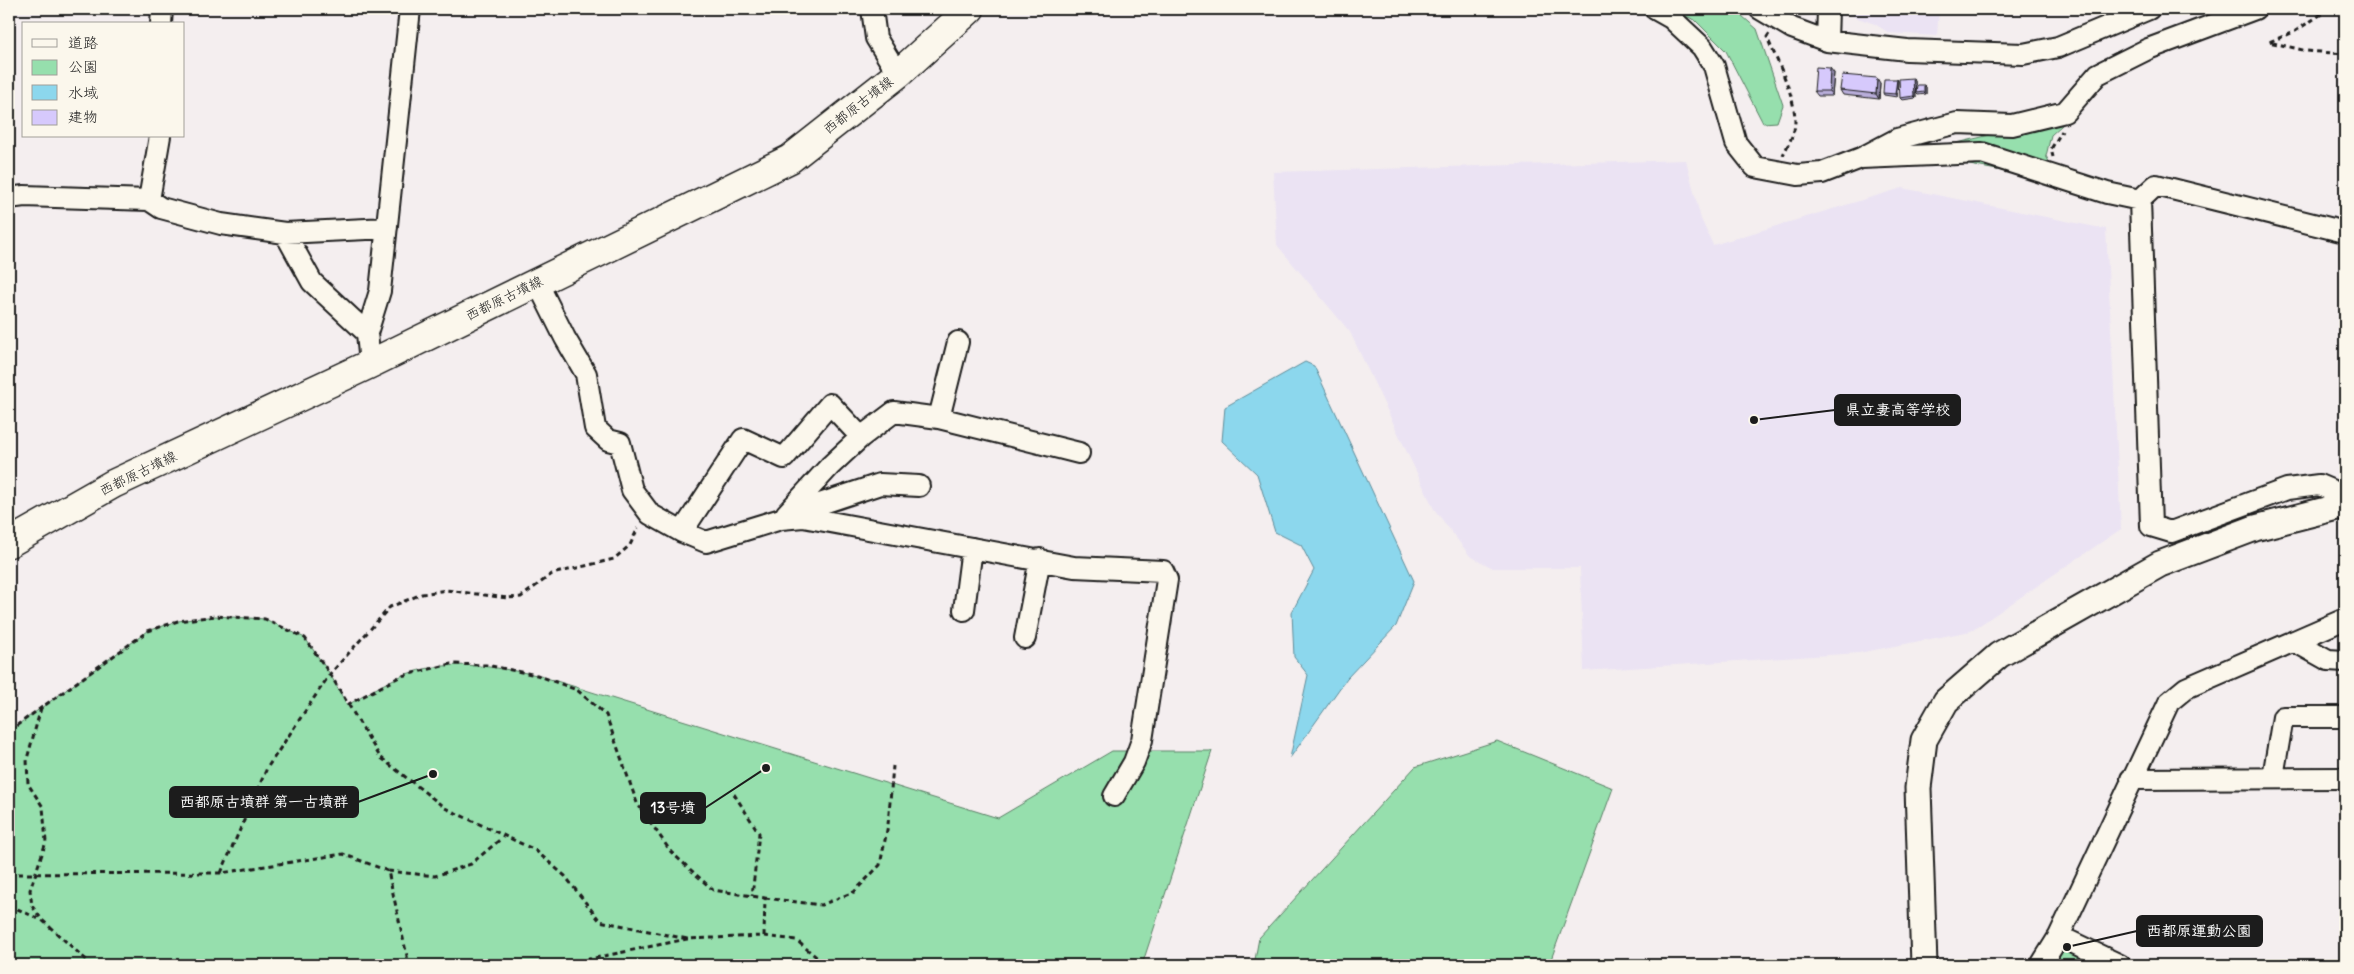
<svg xmlns="http://www.w3.org/2000/svg" width="2354" height="974" viewBox="0 0 2354 974" font-family="Delius,'Klee One',sans-serif">
  <style>
    .built { fill: #ebe3f3 }
    .green { fill: #96dfad; stroke: #597e64 }
    .water { fill: #8cd7ed; stroke: #5f8c99 }
    .lines { fill: none; stroke-linecap: round; stroke-linejoin: round }
    .minor-casing { stroke: #1c1c1c; stroke-width: 24 }
    .tertiary-casing { stroke: #1c1c1c; stroke-width: 29 }
    .secondary-casing { stroke: #1c1c1c; stroke-width: 31 }
    .path { stroke: #1c1c1c; stroke-width: 3; stroke-dasharray: 5 4; stroke-linecap: butt }
    .minor { stroke: #fbf7ec; stroke-width: 20 }
    .tertiary { stroke: #fbf7ec; stroke-width: 25 }
    .secondary { stroke: #fbf7ec; stroke-width: 28 }
    .wall { fill: #b8add9; stroke: #1c1c1c }
    .shaded-wall { fill: #968db0; stroke: #1c1c1c }
    .building { fill: #d6c9fc; stroke: #1c1c1c }
    .labels { text-anchor: middle; dominant-baseline: central; stroke-width: 4.5; stroke-linejoin: round; paint-order: stroke }
    .street-label { font-size: 14px; fill: #1c1c1c; stroke: #fbf7ec }
    .leader { fill: none; stroke: #1c1c1c; stroke-width: 2 }
    .callout-dot { fill: #1c1c1c; stroke: #fbf7ec; stroke-width: 2 }
    .callout { fill: #1c1c1c; stroke: #1c1c1c; stroke-width: 2 }
    .callout-label { font-size: 15px; text-anchor: middle; font-weight: bold; fill: #fff }
  </style>
  <rect width="100%" height="100%" fill="#f4eeef"/>
  <filter id="ink" filterUnits="userSpaceOnUse"><feTurbulence type="fractalNoise" baseFrequency=".02" numOctaves="2"/><feDisplacementMap in="SourceGraphic" scale="10" xChannelSelector="R" yChannelSelector="G"/><feConvolveMatrix kernelMatrix="1 2 1 2 8 2 1 2 1" color-interpolation-filters="sRGB"/></filter>
  <g filter="url(#ink)">
    <path class="built" d="M1843 9H1939L1937 36 1889 33 1875 24 1843 13Z
      M1686 160 1701 219 1713 245 1902 188 2106 229 2121 529 1971 631 1859 653 1584 671 1580 568H1493L1470 556 1434 509 1350 332 1277 245 1273 172Z"/>
    <path class="green" d="M1669 9H1734L1757 29 1783 105 1777 122 1763 123 1726 51 1695 20Z
      M2073 115 2051 135 2046 156 2054 171 2064 182 1925 157 1957 143Z
      M215 616 265 619 305 638 330 674 347 705C365 696 383 683 401 676 448 658 490 666 537 675L998 818 1112 751H1212L1142 965H9V731L148 631 178 621Z
      M1497 741 1613 788 1549 965H1254L1259 938 1415 767Z
      M2059 936 2120 965H2041Z"/>
    <path class="water" d="M1305 362 1314 366 1414 581 1396 626 1347 678 1290 758 1308 675 1294 657 1292 612 1314 570 1301 545 1275 532 1257 474 1222 441 1225 407Z"/>
    <g class="lines">
      <defs>
        <path id="minor" d="M872 9 876 38 898 74
          M1655 9 1671 18 1702 47 1714 66 1736 143 1755 167 1798 175 1822 173 1861 158 1897 139 1957 123 2012 125 2065 112 2098 74 2148 49 2255 9
          M1760 9 1792 28 1827 41 1907 50 2023 54 2058 47 2149 9
          M161 24 162 9
          M1827 41 1828 9
          M1861 158 1982 153 2107 193 2140 200 2151 526 2171 532 2287 489 2319 485 2345 496
          M9 198 24 196 149 200 161 208 221 224 285 233 387 228
          M149 200 160 136
          M2140 200 2156 185 2345 232
          M285 233 312 282 367 333
          M537 282 565 338 586 374 595 428 608 440 620 443 632 490 650 514 682 532 743 439 784 458 830 404 861 437 894 412 939 418 1079 453
          M370 364 367 333 380 291 410 9
          M939 418 958 342
          M786 514 830 466 861 437
          M803 517 811 507 880 484 919 486
          M682 532 706 542 781 519 803 517 1074 567 1163 571 1167 580 1142 740 1134 762 1114 796
          M964 610 972 548
          M1025 638 1040 559
          M2294 641 2328 660 2345 661
          M2273 777 2283 717H2345
          M2131 779 2345 778
          M2059 936 2120 965
          M2041 965 2059 936 2169 702 2186 688 2345 619"/>
        <path id="tertiary" d="M1924 965 1918 788 1924 740 1946 701 1999 655 2160 564 2255 528 2345 505"/>
        <path id="secondary" d="M9 543 113 484 370 364 790 159 898 74 970 9"/>
      </defs>
      <use href="#minor" class="minor-casing"/>
      <use href="#tertiary" class="tertiary-casing"/>
      <use href="#secondary" class="secondary-casing"/>
      <path class="path" d="M2329 9 2294 32 2269 42 2307 51 2345 54
        M1769 34 1767 37C1777 62 1800 103 1794 130 1792 138 1787 147 1783 155
        M2053 157 2051 149 2062 131
        M347 705 401 676 451 664 486 665 537 675 577 690 606 715 637 803 671 852 713 890 765 898 764 936 687 939 560 965
        M41 708 27 759 28 784 43 807 46 842 30 890 32 906 42 920 92 965
        M9 731 148 631 178 621 215 616 265 619 305 638 330 674 380 757 445 808 535 850 565 876 600 921 687 939
        M734 794 759 833 752 896
        M388 871 435 876 471 864 503 837
        M221 873 267 768 330 674 390 607 422 594 446 590 507 598 521 597 552 574 614 559 630 545 638 528
        M9 874 221 873 343 854 388 871 409 965
        M765 898 821 905 854 892 880 865 888 825 893 766
        M9 905 41 920
        M764 936 796 940 826 965"/>
      <use href="#minor" class="minor"/>
      <use href="#tertiary" class="tertiary"/>
      <use href="#secondary" class="secondary"/>
    </g>
    <path class="wall" d="M1834 73 1832 96H1818L1814 91Z
      M1897 79 1898 81 1897 97 1884 95 1883 93Z
      M1915 81 1916 98 1902 100 1900 98Z
      M1880 83 1879 99 1843 95 1840 90Z
      M1926 87V94L1918 95 1916 93Z"/>
    <path class="shaded-wall" d="M1830 68 1834 73 1832 96 1829 91Z
      M1877 78 1880 83 1879 99 1876 94Z
      M1913 78 1915 81 1916 98 1914 96Z
      M1897 79 1898 81 1897 97 1895 94Z
      M1924 85 1926 87V94L1924 92Z"/>
    <path class="building" d="M1816 67 1830 68 1829 91H1814Z
      M1842 75 1877 78 1876 94 1840 90Z
      M1913 78 1914 96 1900 98 1899 79Z
      M1884 79H1897L1895 94 1883 93Z
      M1917 85H1924V92L1916 93Z"/>
  </g>
  <g class="labels">
    <g class="street-label">
      <text transform="translate(858 105) rotate(-38)">西都原古墳線</text>
      <text transform="translate(504 298) rotate(-26)">西都原古墳線</text>
      <text transform="translate(138 473) rotate(-26)">西都原古墳線</text>
    </g>
  </g>
  <path class="leader" d="M1754 420L1835 410M433 774L358 802M766 768L705 808M2067 947L2137 931"/>
  <g class="callout-dot">
    <circle cx="1754" cy="420" r="5"/>
    <circle cx="433" cy="774" r="5"/>
    <circle cx="766" cy="768" r="5"/>
    <circle cx="2067" cy="947" r="5"/>
  </g>
  <g class="callout">
    <rect x="1835" y="395" width="125" height="30" rx="5"/>
    <rect x="170" y="787" width="188" height="30" rx="5"/>
    <rect x="641" y="793" width="64" height="30" rx="5"/>
    <rect x="2137" y="916" width="125" height="30" rx="5"/>
  </g>
  <g class="callout-label">
    <text x="1898" y="415">県立妻高等学校</text>
    <text x="264" y="807">西都原古墳群 第一古墳群</text>
    <text x="673" y="813">13号墳</text>
    <text x="2199" y="936">西都原運動公園</text>
  </g>
  <rect width="2354" height="974" fill="none" stroke="#fbf7ec" stroke-width="30"/>
  <rect x="15" y="15" width="2324" height="944" fill="none" stroke="#1c1c1c" stroke-width="2" filter="url(#ink)"/>
  <rect x="22" y="22" width="162" height="115" fill="#fbf7ec" stroke="#a29f99"/>
  <rect x="32" y="39" width="25" height="8" fill="#fbf7ec" stroke="#a29f99"/>
  <text x="68" y="48" font-size="15" fill="#1c1c1c">道路</text>
  <rect x="32" y="60" width="25" height="15" fill="#96dfad" stroke="#a29f99"/>
  <text x="68" y="72" font-size="15" fill="#1c1c1c">公園</text>
  <rect x="32" y="85" width="25" height="15" fill="#8cd7ed" stroke="#a29f99"/>
  <text x="68" y="98" font-size="15" fill="#1c1c1c">水域</text>
  <rect x="32" y="110" width="25" height="15" fill="#d6c9fc" stroke="#a29f99"/>
  <text x="68" y="122" font-size="15" fill="#1c1c1c">建物</text>
</svg>
